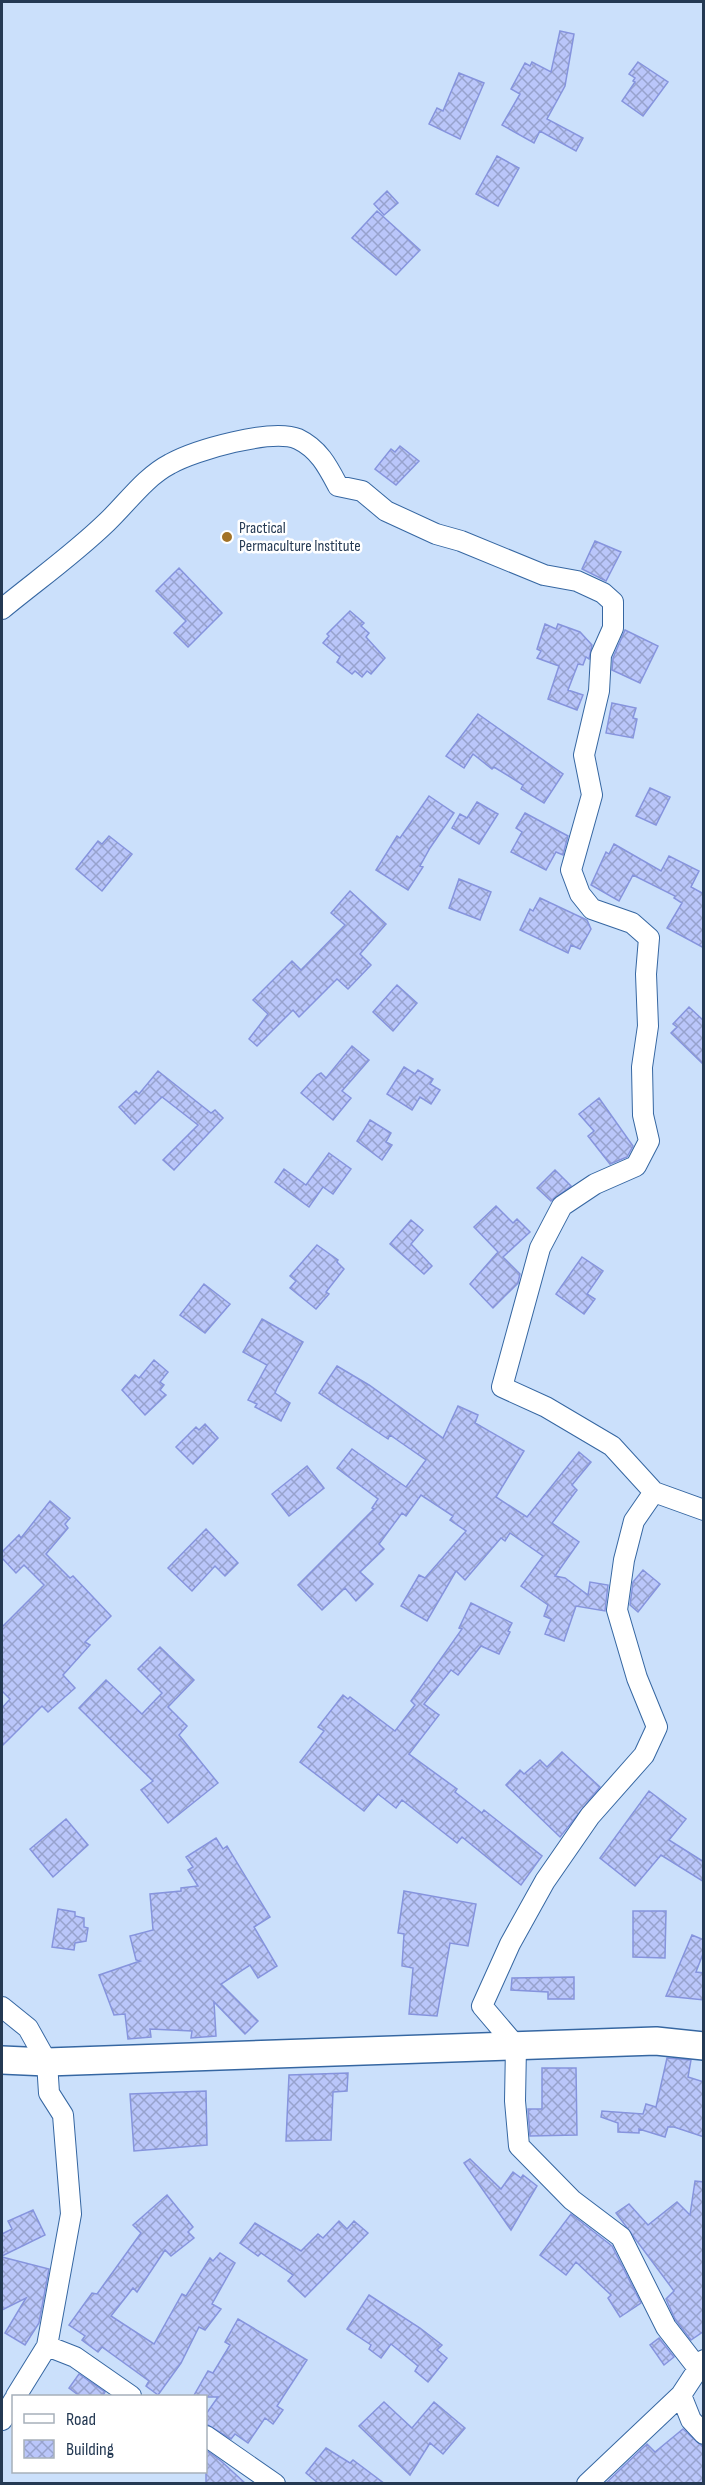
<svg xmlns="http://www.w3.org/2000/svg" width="705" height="2485" viewBox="0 0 705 2485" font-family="'Sofia Sans Condensed',sans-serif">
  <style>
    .building { fill: url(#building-cross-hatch); stroke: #8694dd; stroke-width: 1.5 }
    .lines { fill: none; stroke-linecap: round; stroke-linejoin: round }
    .minor-casing { stroke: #3667a2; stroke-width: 22 }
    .secondary-casing { stroke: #3667a2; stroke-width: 30 }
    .minor { stroke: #fff; stroke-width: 20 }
    .secondary { stroke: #fff; stroke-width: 27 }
    .poi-dot { fill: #a27226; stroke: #fff; stroke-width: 2 }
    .labels { text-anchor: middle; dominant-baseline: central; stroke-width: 5; stroke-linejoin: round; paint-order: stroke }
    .poi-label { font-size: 16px; fill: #243953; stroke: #fff; text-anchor: start }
  </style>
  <defs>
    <pattern id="building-cross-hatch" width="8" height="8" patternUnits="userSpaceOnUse" patternTransform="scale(1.5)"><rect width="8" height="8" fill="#bac6fa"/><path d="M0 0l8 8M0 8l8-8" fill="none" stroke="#97a2cd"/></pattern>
  </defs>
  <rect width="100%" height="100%" fill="#cbe0fb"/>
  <path class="building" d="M560 31 574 34 565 86 547 119 583 138 576 151 540 131 534 143 502 125 520 94 511 89 525 63 530 66 532 62 551 72Z
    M638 62 668 82 643 116 622 101 635 82 633 81 635 78 629 74Z
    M459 73 484 83 460 139 429 124 437 108 443 111Z
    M497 156 519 168 498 206 476 194Z
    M387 191 398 203 384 215 374 204Z
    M377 211 420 250 396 275 352 238Z
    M400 446 419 461 396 485 375 469 391 449 395 452Z
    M595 541 621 552 606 581 582 569Z
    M179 568 222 613 188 647 174 633 186 621 156 591Z
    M350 611 364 623 361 626 369 633 366 637 385 658 371 674 367 671 362 677 355 671 352 674 337 662 340 657 323 643 329 636 327 634Z
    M545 624 556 629 558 624 580 632 592 645 589 659 586 657 583 665 578 664 568 690 583 695 577 710 548 699 559 666 537 658 541 651 537 649Z
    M625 630 658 646 640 683 612 670 613 658Z
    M612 703 636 708 633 718 637 719 633 738 606 733Z
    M478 714 563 774 544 803 521 789 523 785 494 767 492 769 473 754 464 768 446 756Z
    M650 788 670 797 656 825 636 816Z
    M429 796 454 813 430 848 420 866 423 867 408 890 376 870 397 836 400 838Z
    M477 802 498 814 479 844 452 828 460 814 467 818Z
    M525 813 568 836 563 855 556 852 546 870 511 852 522 832 516 828Z
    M109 836 132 854 102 891 76 869 98 841 102 844Z
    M614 844 661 871 669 856 699 871 691 887 704 894V948L667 928 682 903 674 898 675 896 633 875 619 901 591 885 606 852 609 854Z
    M459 879 491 892 480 920 449 908Z
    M350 891 386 924 360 954 371 965 348 989 337 979 299 1017 293 1010 257 1046 249 1039 268 1014 253 1000 292 961 301 970 345 925 331 913Z
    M540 898 587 920 591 929 580 949 571 945 568 953 520 930 530 909 533 911Z
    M397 985 417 1003 393 1031 373 1012Z
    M689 1007 704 1021V1065L671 1033 677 1027 673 1024Z
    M352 1046 369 1060 342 1091 351 1098 333 1120 301 1093 317 1075 321 1073 326 1078Z
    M404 1067 415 1074 418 1070 433 1079 430 1084 440 1090 431 1104 420 1097 412 1110 387 1094Z
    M158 1071 211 1113 215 1110 223 1118 174 1170 163 1160 198 1125 162 1097 135 1124 119 1107 136 1091 139 1094Z
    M599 1098 633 1146 627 1157 610 1164 588 1136 594 1131 579 1114Z
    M370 1120 391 1133 386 1142 392 1145 382 1160 357 1141Z
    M329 1153 351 1169 333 1194 323 1187 309 1207 275 1182 284 1169 306 1185Z
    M555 1170 571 1186 551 1201 537 1188Z
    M496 1206 513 1223 517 1219 530 1232 503 1257 520 1274 518 1283 493 1308 470 1284 498 1252 474 1227Z
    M411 1220 423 1230 411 1244 432 1266 424 1274 390 1244Z
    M317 1245 338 1260 337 1262 344 1269 326 1292 329 1294 316 1309 290 1288 296 1281 290 1276Z
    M582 1257 603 1271 587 1294 595 1299 584 1314 556 1294Z
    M204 1284 230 1304 205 1333 180 1315Z
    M262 1319 303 1342 277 1388 275 1393 290 1403 281 1421 255 1407 257 1404 248 1400 267 1365 243 1352Z
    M154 1360 168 1372 160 1382 164 1385 160 1390 166 1395 145 1415 122 1390 135 1375 139 1378Z
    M337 1366 369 1385 443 1438 458 1406 478 1415 475 1423 524 1451 496 1497 527 1517 579 1452 591 1462 572 1485 577 1490 552 1523 579 1542 555 1576 565 1578 588 1595 590 1582 608 1585 605 1611 576 1606 564 1641 545 1634 551 1619 544 1616 548 1605 521 1586 543 1556 510 1533 505 1541 501 1538 465 1580 456 1571 427 1621 401 1606 419 1575 425 1578 466 1531 450 1520 453 1516 421 1495 406 1516 402 1513 379 1544 384 1549 360 1572 373 1584 356 1601 345 1588 322 1610 298 1585 374 1509 372 1508 378 1499 337 1468 352 1449 406 1487 426 1460 390 1435 388 1439 319 1393Z
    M205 1424 218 1438 193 1464 176 1447 196 1427 199 1430Z
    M307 1466 324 1488 289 1516 272 1494Z
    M50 1501 70 1518 65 1524 68 1528 46 1554 70 1578 73 1576 111 1616 85 1642 90 1645 63 1675 75 1688 48 1712 42 1706 2 1746V1708L10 1699 2 1691V1627L44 1585 24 1565 16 1573 2 1558V1552L19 1535 21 1538Z
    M206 1529 238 1563 225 1576 215 1566 192 1591 168 1568Z
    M643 1570 660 1584 638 1612 630 1605 633 1582Z
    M471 1603 512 1623 508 1631 510 1632 499 1654 481 1646 458 1675 451 1670 424 1704 439 1715 409 1754 457 1789 455 1792 482 1813 484 1810 542 1856 521 1885 462 1837 457 1843 402 1800 396 1808 378 1794 364 1811 300 1762 324 1731 318 1727 343 1695 348 1699 350 1697 395 1731 415 1705 411 1701 462 1629 459 1628Z
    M160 1647 194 1680 168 1707 187 1726 179 1735 218 1783 168 1823 141 1790 153 1781 79 1708 106 1680 142 1714 162 1693 138 1669Z
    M562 1752 600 1787 560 1837 506 1785 520 1770 524 1774 540 1760 547 1767Z
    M649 1791 686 1819 669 1840 704 1862V1882L661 1855 635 1886 600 1858Z
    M66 1819 88 1845 53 1877 30 1849Z
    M216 1838 223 1849 227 1846 270 1917 254 1927 277 1966 258 1978 250 1965 221 1984 258 2021 245 2034 214 2002 216 2036 191 2038 192 2031 150 2029 151 2037 128 2039 125 2014 114 2015 99 1975 140 1961 136 1960 130 1936 153 1930 150 1894 181 1891V1888L198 1886 188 1870 193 1867 186 1857Z
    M404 1891 476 1904 468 1946 450 1943 437 2016 409 2014 413 1968 402 1966 404 1934 398 1933Z
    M58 1909 75 1912V1916L84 1918V1927L88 1928 86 1941 75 1943 74 1950 52 1947Z
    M633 1911H666L665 1958 633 1957Z
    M692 1935 704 1940V1951L696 1972 704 1973V2000L666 1996Z
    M574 1977V1999H548V1992L511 1990 512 1978Z
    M667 2058 691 2060 688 2077 704 2082V2137L674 2127H668L665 2137 639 2129V2133L618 2132V2123L601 2117 602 2111 643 2114 646 2104 656 2107Z
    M542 2068H576L577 2135 530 2136 528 2109H542Z
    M348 2073 347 2091 333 2092 331 2140 286 2141 289 2075Z
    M206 2091 207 2145 134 2151 130 2094Z
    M470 2159 501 2189 513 2172 521 2178 523 2175 537 2186 511 2230 464 2163Z
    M695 2181 704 2182V2331L691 2340 675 2319 666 2299 674 2291 616 2213 629 2204 648 2225 677 2202 690 2215Z
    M167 2195 193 2227 188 2232 194 2238 171 2256 165 2250 137 2292 133 2288 111 2316 154 2344 182 2294 186 2296 210 2258 213 2261 220 2253 235 2263 212 2304 221 2309 205 2330 199 2327 181 2363 158 2395 146 2386 149 2381 102 2347 98 2352 82 2340 85 2336 69 2325 92 2293 97 2294 141 2233 133 2225Z
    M33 2210 45 2235 2 2256V2234L12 2229 8 2221Z
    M571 2214 612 2246 641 2303 620 2317 608 2298 611 2295 576 2262 566 2275 540 2255Z
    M339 2221 347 2229 354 2221 368 2233 305 2297 288 2281 293 2275 261 2253 258 2256 240 2243 255 2223 301 2251 318 2234 323 2238Z
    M2 2257 49 2269 39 2323 25 2345 5 2333 26 2298 2 2310Z
    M369 2295 420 2328 442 2345 437 2350 447 2358 428 2382 415 2371 418 2366 391 2344 381 2358 369 2349 371 2345 347 2329Z
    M238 2319 307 2360 277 2406 283 2410 273 2424 265 2418 248 2443 235 2434 231 2439 206 2424V2414L218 2397H193L208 2371 213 2373 230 2345 225 2342Z
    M659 2338 674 2357 664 2365 650 2345Z
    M79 2374 105 2392 102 2397H81L69 2388Z
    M384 2402 412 2428 434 2402 465 2428 443 2454 430 2443 410 2475 359 2426Z
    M683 2429 704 2448V2484H605L647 2444 655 2452Z
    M326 2448 350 2463 353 2460 385 2484H319L306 2473Z
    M206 2450 221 2461 246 2484H206Z"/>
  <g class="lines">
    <defs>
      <path id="minor" d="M2 609C36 581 74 554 107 522 127 503 145 477 170 464 195 450 272 428 298 439 319 449 328 467 338 486L362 491 386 511 436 534 461 541 544 575 577 581 603 593 613 602V628L601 655 599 691 584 755 592 795 571 870 580 894 592 909 632 923 649 938 646 974 648 1026 642 1067 643 1115 649 1141 636 1166 595 1184 562 1206 540 1248 502 1387 546 1407 612 1446 654 1492 634 1521 624 1560 617 1610 637 1678 657 1727 644 1755 590 1816 545 1881 510 1944 482 2006 516 2046 515 2101 519 2146 572 2200 621 2237 666 2327 697 2367
        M654 1492 704 1510
        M2 2007 28 2028 47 2062 49 2093 63 2115 71 2214 47 2346 16 2396
        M47 2346 75 2357 131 2396
        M681 2395 691 2420 704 2434
        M2 2420 14 2400
        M206 2436 275 2484
        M587 2484 681 2395 704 2360"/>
      <path id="secondary" d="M2 2060 47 2062 656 2041 704 2046"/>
    </defs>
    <use href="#minor" class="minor-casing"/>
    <use href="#secondary" class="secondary-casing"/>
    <use href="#minor" class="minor"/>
    <use href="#secondary" class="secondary"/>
  </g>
  <circle class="poi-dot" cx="227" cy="537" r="6"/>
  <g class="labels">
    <g class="poi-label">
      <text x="239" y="528">Practical<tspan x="239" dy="18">Permaculture Institute</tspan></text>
    </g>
  </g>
  <rect width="705" height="2485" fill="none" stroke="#243953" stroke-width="6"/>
  <rect x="12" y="2395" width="195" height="78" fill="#ffffff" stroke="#a7b0ba" stroke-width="1.5"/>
  <rect x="24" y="2414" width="30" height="9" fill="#ffffff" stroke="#a7b0ba" stroke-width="1.5"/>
  <text x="66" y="2425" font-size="18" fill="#243953">Road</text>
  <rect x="24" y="2440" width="30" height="18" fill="url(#building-cross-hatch)" stroke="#a7b0ba" stroke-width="1.5"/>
  <text x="66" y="2455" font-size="18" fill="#243953">Building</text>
</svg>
